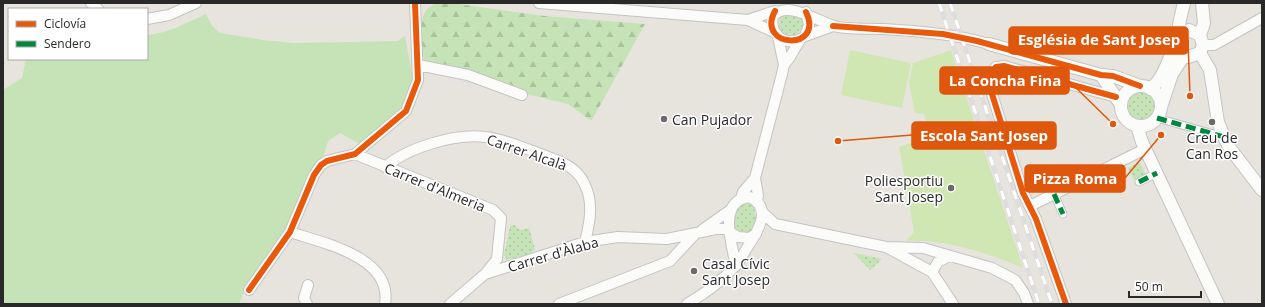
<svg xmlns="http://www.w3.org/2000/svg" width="1265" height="307" viewBox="0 0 1265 307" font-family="'Open Sans',sans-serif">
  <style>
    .grass { fill: #c5e3b6 }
    .forest { fill: url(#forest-firs) }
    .park { fill: url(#park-dots) }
    .pitch { fill: #d0e7b4 }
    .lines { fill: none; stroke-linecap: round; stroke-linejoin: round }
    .pedestrian-casing { stroke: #c4c3c4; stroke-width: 9 }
    .minor-casing { stroke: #c4c3c4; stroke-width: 12 }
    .tertiary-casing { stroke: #c4c3c4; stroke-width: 14 }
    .pedestrian { stroke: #fbfbfa; stroke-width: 7 }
    .minor { stroke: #fbfbfa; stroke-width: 10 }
    .tertiary { stroke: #fbfbfa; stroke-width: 12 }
    .rail-casing { stroke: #dddcde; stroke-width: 4.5 }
    .rail { stroke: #fff; stroke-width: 3; stroke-dasharray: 9; stroke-linecap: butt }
    .quiet { stroke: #00873e; stroke-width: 5; stroke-dasharray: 10 5; stroke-linecap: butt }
    .cycleway-casing { stroke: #fff; stroke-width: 8 }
    .cycleway { stroke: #e8590c; stroke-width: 6 }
    .poi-dot { fill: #6c6a68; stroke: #fff; stroke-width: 1.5 }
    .labels { text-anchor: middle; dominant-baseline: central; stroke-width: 3; stroke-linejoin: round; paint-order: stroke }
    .poi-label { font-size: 14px; fill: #292929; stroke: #fff; text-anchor: start }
    .street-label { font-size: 14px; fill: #292929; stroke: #fff }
    .leader { fill: none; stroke: #de570d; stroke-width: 1.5 }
    .callout-dot { fill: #de570d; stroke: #fff; stroke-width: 1.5 }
    .callout { fill: #de570d; stroke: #de570d; stroke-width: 1.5 }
    .callout-label { font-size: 15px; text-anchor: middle; font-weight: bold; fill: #fff }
  </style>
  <defs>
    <pattern id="forest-firs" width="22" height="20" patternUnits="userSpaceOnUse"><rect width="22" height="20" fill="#c5e3b6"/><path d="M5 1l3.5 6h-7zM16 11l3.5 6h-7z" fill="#a9c39c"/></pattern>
    <pattern id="park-dots" width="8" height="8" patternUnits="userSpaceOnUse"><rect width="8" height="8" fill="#c5e3b6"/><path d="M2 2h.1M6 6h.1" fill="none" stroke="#a9c39c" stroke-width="1.8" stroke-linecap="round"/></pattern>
  </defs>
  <rect width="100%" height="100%" fill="#e7e4de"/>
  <path class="grass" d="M206 14 212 26 220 33 263 40 293 43 398 41 405 36 413 79 402 107 360 144 340 133 328 141 323 158 289 228 244 291 239 304H3V90L22 78 26 59H147V35C168 33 187 23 206 14Z"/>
  <path class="forest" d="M436 3H451L545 16 645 24 592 120H590L568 104 519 92 426 62C418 50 418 23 426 10 429 7 433 5 436 3Z"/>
  <path class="park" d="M797 12 803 19V27L796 35 786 34 779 28 780 16Z
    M1128 106a13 13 0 1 1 26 0a13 13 0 1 1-26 0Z
    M1139 162 1146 174 1134 180 1128 168Z
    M749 202C765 216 749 245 735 228V212L742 204Z
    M515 225 520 230 529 228 535 249 530 254 507 260 504 255 510 226Z
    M854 253 882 259 870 270Z"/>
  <path class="pitch" d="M850 50 911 63 902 108 841 95Z
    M951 50 1023 268C988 253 945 239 906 241L914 232 899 147 937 134 934 123 926 121 924 114 915 113 909 83 913 63Z"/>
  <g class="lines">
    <defs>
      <path id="pedestrian" d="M1157 118 1224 137
        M1139 182 1157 173
        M1054 194 1063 214"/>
      <path id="minor" d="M91 3 98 9
        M539 3 748 20 774 32
        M806 12 809 25 805 36C788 49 769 36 773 16 787 0 815 20 834 26 847 30 869 28 883 29 919 31 954 34 989 44
        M147 19 169 15 196 3
        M748 20 775 11
        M805 36 833 26
        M1203 45H1214L1262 18
        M418 65 468 75 522 95
        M784 65 790 57 800 40
        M355 154 493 210 501 218 497 259 486 273
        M385 167C407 148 455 133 485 137 504 139 524 148 543 155 559 161 576 166 584 183 594 202 590 222 585 242
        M755 178 758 195 757 203
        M741 198 743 192 755 178 782 74 784 65 778 37
        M1030 206 1145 149
        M763 213 775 224 886 247 932 272 953 304
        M702 230 729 211
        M290 232C323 243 393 257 385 304
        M886 247 923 248 992 268 1015 280 1024 293 1028 304
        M932 272 938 262 949 256
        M249 290 290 232 314 175 321 165 327 161 355 154 406 111 418 80 415 3
        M307 304 304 298 308 285
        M450 304 485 274 585 242 618 237 667 239 716 229H725L738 237 749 238 756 234
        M559 304 670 261 695 234
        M687 304C704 294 722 281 735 266 740 261 743 254 747 248 757 233 774 207 749 197 717 201 732 244 736 266
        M1066 304 1036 219 1023 193 987 78 996 67 1004 66 1116 97"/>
      <path id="tertiary" d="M1200 35 1204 23 1202 3
        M1179 37 1189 30 1200 35 1203 45 1200 53 1188 57C1183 55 1178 52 1177 47 1175 40 1182 11 1184 3
        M989 44 1101 75 1113 76 1140 86
        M1200 53 1210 70 1218 122 1224 137 1229 147 1262 190
        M1101 75 1121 105
        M1121 106a20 20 0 1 1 40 0a20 20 0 1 1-40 0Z
        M1150 89C1165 78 1167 60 1176 44
        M1161 107 1172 74 1184 56
        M1137 126 1142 142 1218 304"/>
    </defs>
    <use href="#pedestrian" class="pedestrian-casing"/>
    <use href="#minor" class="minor-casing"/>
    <use href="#tertiary" class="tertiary-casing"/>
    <use href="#pedestrian" class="pedestrian"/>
    <use href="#minor" class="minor"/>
    <use href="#tertiary" class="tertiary"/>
    <defs>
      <path id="rail" d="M939 3 1039 304
        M950 3 1052 304"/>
    </defs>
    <use href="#rail" class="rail-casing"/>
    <use href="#rail" class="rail"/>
    <path class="quiet" d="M1157 118 1224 137
      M1139 182 1157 173
      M1054 194 1063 214"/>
    <defs>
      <path id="cycleway" d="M775 11C755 48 825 52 806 12
        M833 26 943 34 977 41 1101 75 1113 76 1140 86
        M249 290 290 232 314 175 321 165 327 161 355 154 406 111 418 80 415 3
        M1066 304 1036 219 1023 193 987 78 996 67 1004 66 1116 97"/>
    </defs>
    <use href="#cycleway" class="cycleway-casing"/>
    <use href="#cycleway" class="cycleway"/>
  </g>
  <g class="poi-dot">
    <circle cx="664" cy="119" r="4"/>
    <circle cx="1212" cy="122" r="4"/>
    <circle cx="951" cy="188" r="4"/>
    <circle cx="694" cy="271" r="4"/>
  </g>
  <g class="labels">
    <g class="poi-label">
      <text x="672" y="119">Can Pujador</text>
      <text x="1212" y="137" text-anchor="middle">Creu de<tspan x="1212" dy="16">Can Ros</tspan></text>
      <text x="943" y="180" text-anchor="end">Poliesportiu<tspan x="943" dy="16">Sant Josep</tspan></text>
      <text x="702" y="263">Casal Cívic<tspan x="702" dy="16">Sant Josep</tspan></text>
    </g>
    <g class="street-label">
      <text transform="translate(527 152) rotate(19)">Carrer Alcalà</text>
      <text transform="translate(435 187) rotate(22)">Carrer d'Almeria</text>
      <text transform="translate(553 254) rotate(-16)">Carrer d'Àlaba</text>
    </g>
  </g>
  <path class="leader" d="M1190 96L1188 40M1113 124L1069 81M838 141L912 135M1161 135L1125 178"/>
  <g class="callout-dot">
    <circle cx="1190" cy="96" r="4"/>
    <circle cx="1113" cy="124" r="4"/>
    <circle cx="838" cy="141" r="4"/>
    <circle cx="1161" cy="135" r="4"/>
  </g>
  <g class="callout">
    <rect x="1009" y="27" width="179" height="27" rx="4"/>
    <rect x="940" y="67" width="129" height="27" rx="4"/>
    <rect x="912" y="122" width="144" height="27" rx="4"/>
    <rect x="1025" y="165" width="100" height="27" rx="4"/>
  </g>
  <g class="callout-label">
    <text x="1099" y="45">Església de Sant Josep</text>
    <text x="1005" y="86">La Concha Fina</text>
    <text x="984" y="141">Escola Sant Josep</text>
    <text x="1075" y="184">Pizza Roma</text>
  </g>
  <rect width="1265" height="307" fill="none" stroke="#292929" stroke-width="8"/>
  <rect x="8" y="8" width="140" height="52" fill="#ffffff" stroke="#a9a9a9"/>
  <rect x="16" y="21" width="20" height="6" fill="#e8590c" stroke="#a9a9a9"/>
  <text x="44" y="28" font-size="12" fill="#292929">Ciclovía</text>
  <rect x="16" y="41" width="20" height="6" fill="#00873e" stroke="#a9a9a9"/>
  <text x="44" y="48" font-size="12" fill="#292929">Sendero</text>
  <path d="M1129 291v6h72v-6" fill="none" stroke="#292929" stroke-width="2"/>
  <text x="1135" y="291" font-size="12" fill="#292929" stroke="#ffffff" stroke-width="3" paint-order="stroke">50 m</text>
</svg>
